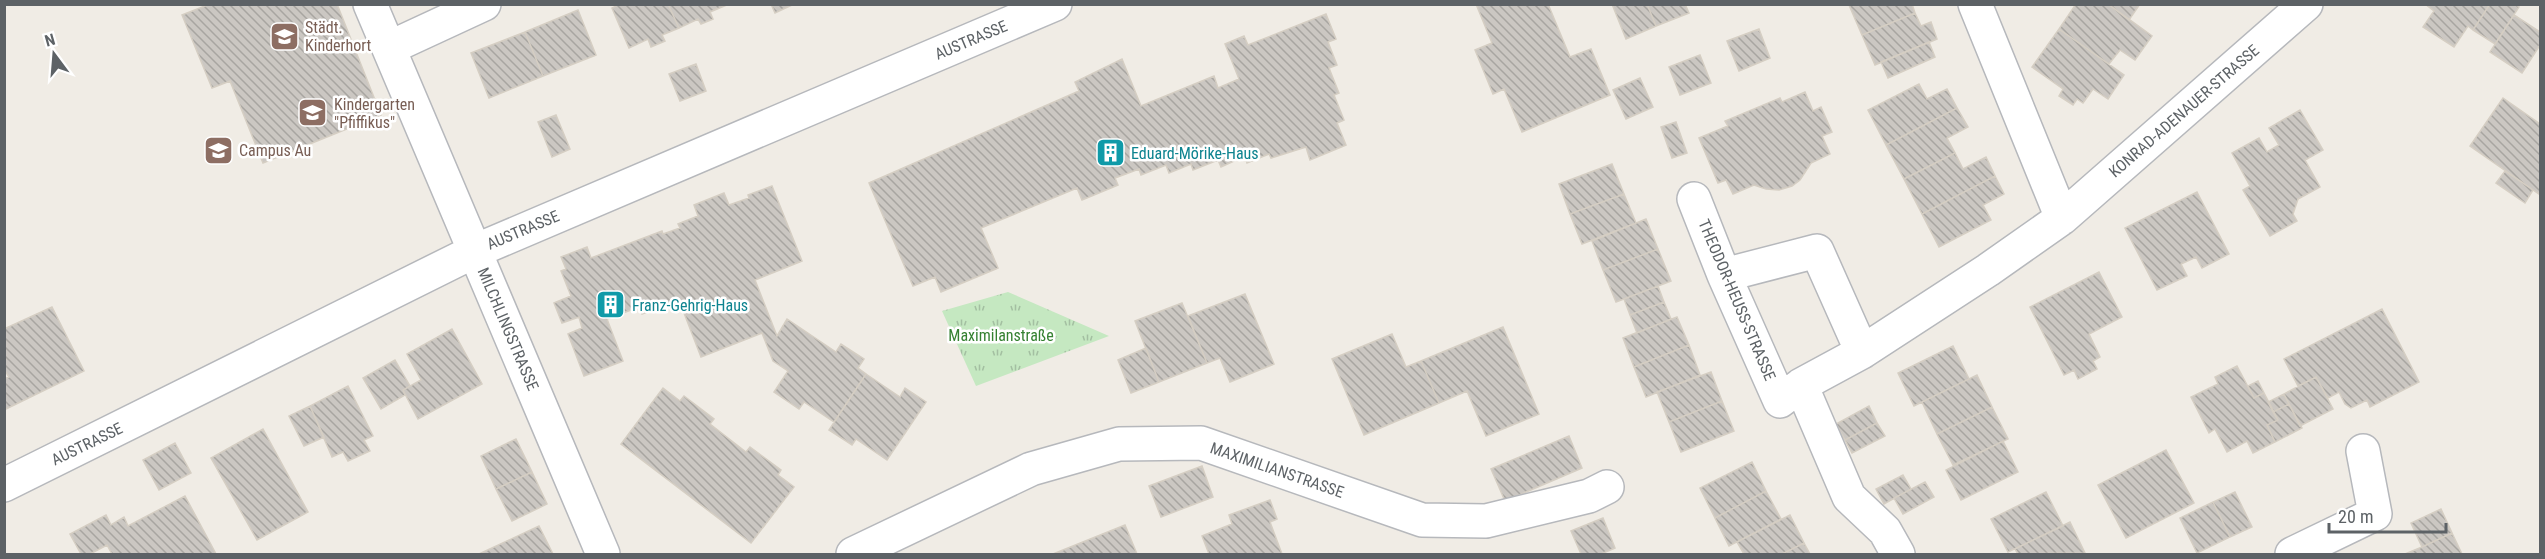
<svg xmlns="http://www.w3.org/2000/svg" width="2545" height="559" viewBox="0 0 2545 559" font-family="'Roboto Condensed',sans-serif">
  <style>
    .park { fill: url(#park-tufts) }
    .building { fill: url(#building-back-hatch); stroke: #d5cec3; stroke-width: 1.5 }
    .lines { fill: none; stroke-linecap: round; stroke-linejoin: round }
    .minor-casing { stroke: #b6b8bc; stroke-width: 36 }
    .minor { stroke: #fff; stroke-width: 33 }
    .labels { text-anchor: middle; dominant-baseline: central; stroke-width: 5; stroke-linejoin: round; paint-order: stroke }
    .education-label { font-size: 16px; fill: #785e54; stroke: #fff; text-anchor: start }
    .street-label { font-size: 16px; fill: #5d6266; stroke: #fff }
    .culture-label { font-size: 16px; fill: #0d838f; stroke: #fff; text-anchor: start }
    .park-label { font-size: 16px; fill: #358131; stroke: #fff }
  </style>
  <defs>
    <pattern id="park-tufts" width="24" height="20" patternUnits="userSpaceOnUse" patternTransform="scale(1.5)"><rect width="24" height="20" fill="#c5e8c1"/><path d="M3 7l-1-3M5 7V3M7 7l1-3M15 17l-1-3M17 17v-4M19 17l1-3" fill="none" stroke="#a3bfa1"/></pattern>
    <pattern id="building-back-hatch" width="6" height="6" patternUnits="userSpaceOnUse" patternTransform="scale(1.5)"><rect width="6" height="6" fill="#cbc7c2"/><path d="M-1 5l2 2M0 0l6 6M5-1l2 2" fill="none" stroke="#a8a5a1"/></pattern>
  </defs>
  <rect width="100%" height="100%" fill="#f0ece5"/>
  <path class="park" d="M1008 292 1109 336 976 386 942 311Z"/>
  <path class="building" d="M210 4H337L381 115 263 163 230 81 212 88 182 15Z
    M620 4H668L679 28 662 35 665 41 651 47 648 39 629 48 612 8Z
    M668 4H729L710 12 713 19 701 24 698 19 679 28Z
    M771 4H794L775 13Z
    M1476 4H1548L1570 57 1591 49 1610 95 1522 132 1504 89 1493 94 1475 50 1492 43Z
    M1612 4H1647L1656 26 1626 39Z
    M1647 4H1685L1689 13 1656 26Z
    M1912 4 1915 13 1862 35 1849 5Z
    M2076 4H2108L2152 36 2135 60 2120 50 2109 64 2059 29Z
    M2108 4H2140L2129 20Z
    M2425 4H2490L2473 30 2468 26 2454 47 2423 27 2434 11Z
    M2490 4H2515L2519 7 2495 44 2473 30Z
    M578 10 596 55 543 76 525 32Z
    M1915 13 1921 26 1931 22 1937 39 1875 65 1862 35Z
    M1326 14 1336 39 1328 42 1337 65 1329 68 1339 93 1334 95 1344 120 1337 123 1346 145 1310 160 1306 147 1271 158 1269 154 1247 163 1245 156 1221 167 1218 160 1193 170 1191 164 1169 173 1166 165 1141 175 1139 169 1115 178 1118 185 1082 200 1077 188 981 228 998 268 941 292 935 277 913 286 869 183 1079 91 1075 82 1122 59 1141 106 1214 76 1218 88 1239 79 1225 44 1244 36 1248 45Z
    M2514 15 2540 32V45L2522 73 2490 52Z
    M1759 29 1770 58 1739 71 1727 41Z
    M2059 29 2124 75 2108 99 2093 89 2083 103 2077 99 2073 105 2059 96 2063 89 2032 67Z
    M525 32 543 76 489 98 471 53Z
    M1929 42 1935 57 1888 78 1881 62Z
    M1700 55 1711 83 1680 95 1669 67Z
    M696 64 706 91 680 101 669 74Z
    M1640 78 1653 107 1626 119 1613 90Z
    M1919 84 1927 99 1947 89 1957 108 1886 145 1868 110Z
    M1805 92 1813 111 1821 107 1832 132 1822 136 1830 154 1811 163 1800 180 1792 186 1779 190 1766 189 1754 185 1733 194 1726 180 1718 183 1699 138 1728 126 1725 121 1780 98 1782 102Z
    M2503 98 2540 124V191L2539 194 2470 146Z
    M1957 108 1968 127 1947 138 1955 153 1904 179 1886 145Z
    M2300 110 2323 150 2305 160 2320 187 2298 199 2293 214 2297 221 2270 236 2243 190 2250 186 2232 153 2259 138 2267 152 2279 145 2269 128Z
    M556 115 570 149 552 157 538 122Z
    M1676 122 1687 153 1672 158 1661 127Z
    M1955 153 1963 169 1986 157 1995 176 1922 214 1904 179Z
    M1612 164 1624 194 1570 214 1559 184Z
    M2505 171 2533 190 2525 203 2496 183Z
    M1995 176 2004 194 1983 205 1991 220 1939 247 1922 214Z
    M772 186 802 261 755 280 777 336 787 319 836 352 841 344 864 359 858 368 866 374 834 422 804 402 799 409 774 392 788 371 773 361 762 333 701 357 679 300 642 314 639 307 607 319 623 361 584 376 568 334 582 328 579 317 562 323 554 303 571 296 561 271 566 269 561 257 587 247 591 258 662 231 663 234 680 228 678 224 698 216 694 205 724 193 729 205 749 198 748 195Z
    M2197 192 2229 254 2202 268 2196 257 2181 264 2187 276 2157 290 2125 228Z
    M1624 194 1636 223 1582 244 1570 214Z
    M1646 219 1658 249 1603 270 1592 241Z
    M1658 249 1671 281 1616 302 1603 270Z
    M2099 272 2122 317 2089 334 2100 357 2093 361 2097 369 2078 379 2074 370 2064 375 2030 307Z
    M1658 286 1664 302 1630 315 1624 299Z
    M1245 294 1274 364 1230 382 1220 358 1207 363 1188 316Z
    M1664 302 1671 319 1637 333 1630 315Z
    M1182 303 1207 363 1159 382 1135 321Z
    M52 307 84 371 4 410V379L9 377 4 369V329Z
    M2382 309 2419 382 2370 407 2367 400 2351 408 2345 404 2339 392 2328 398 2316 377 2298 386 2284 359Z
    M1677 317 1689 345 1634 367 1623 338Z
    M1503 327 1539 414 1486 436 1467 391 1439 403 1421 361Z
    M452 329 482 384 418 419 403 390 421 380 407 354Z
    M1392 334 1406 367 1421 361 1439 403 1364 435 1332 359Z
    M1689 345 1700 375 1646 397 1634 367Z
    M1953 346 1969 379 1914 406 1898 373Z
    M1146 348 1159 382 1131 393 1118 360Z
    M395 360 410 386 403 390 405 395 381 409 363 378Z
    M2237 366 2254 398 2264 393 2278 420 2267 425 2275 442 2253 453 2247 441 2227 452 2215 429 2209 433 2191 397 2218 384 2215 377Z
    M1711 372 1722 401 1669 422 1657 392Z
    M866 374 900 397 905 388 926 402 887 460 856 439 852 445 829 430Z
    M1977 375 1992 407 1937 434 1922 402Z
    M2316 377 2333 409 2300 426 2284 394Z
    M2258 381 2264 393 2254 398 2248 386Z
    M348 386 373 436 364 440 370 451 348 461 343 452 332 457 310 406Z
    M663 388 680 401 684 396 714 419 710 424 746 452 750 447 781 470 778 475 794 487 751 543 621 444Z
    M2284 394 2289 404 2273 412 2268 402Z
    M1722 401 1734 431 1681 452 1669 422Z
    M2289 404 2302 428 2275 442 2267 425 2278 420 2273 412Z
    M310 406 324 437 304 446 289 416Z
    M1869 406 1877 423 1845 440 1836 424Z
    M1992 407 2008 439 1953 465 1937 434Z
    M1877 423 1885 436 1852 453 1845 440Z
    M263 429 308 512 257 540 211 458Z
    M1569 436 1582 468 1505 501 1491 469Z
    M516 439 532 472 496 489 481 456Z
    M2003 441 2018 472 1961 500 1946 470Z
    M175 443 191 473 159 490 143 460Z
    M2166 450 2194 503 2126 538 2098 485Z
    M1752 462 1766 491 1715 518 1700 488Z
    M1202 466 1213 497 1161 517 1149 486Z
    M532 472 547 504 512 521 496 489Z
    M1903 475 1911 489 1884 504 1876 489Z
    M1925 482 1934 497 1903 514 1894 498Z
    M1766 491 1781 519 1729 546 1715 518Z
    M2046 492 2063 526 2008 552 1991 519Z
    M2235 492 2252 527 2230 537 2213 502Z
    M185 496 216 554H112L107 545 90 554H81L70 534 106 515 111 525 124 517 128 526Z
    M1270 500 1277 519 1270 522 1282 554H1209L1202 536 1232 524 1229 515Z
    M2213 502 2230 537 2197 553 2180 518Z
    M2441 509 2452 533 2422 547 2411 523Z
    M1790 515 1804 543 1782 554H1744L1737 542Z
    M1603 518 1615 548 1601 554H1581L1571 531Z
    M2070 522 2085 553 2018 554 2015 549Z
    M1125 525 1137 554H1053Z
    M539 526 553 554H479Z
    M2452 533 2462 554H2405L2422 547Z
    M1804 543 1810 554H1782Z"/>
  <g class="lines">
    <defs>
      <path id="minor" d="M370 4 603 554
        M1975 4 2062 218
        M389 48 484 4
        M1694 199 1724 275 1780 401 1801 385 1862 352 1988 270 2062 218 2306 4
        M1724 275 1817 251 1862 352
        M1801 385 1849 497 1885 531 1898 554
        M4 485 475 251 1055 4
        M853 554 1031 469 1119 444 1201 443 1422 520 1486 521 1589 496 1607 487
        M2292 554 2375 514 2363 451"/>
    </defs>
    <use href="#minor" class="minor-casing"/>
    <use href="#minor" class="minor"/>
  </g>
  <defs>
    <symbol id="school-square" viewBox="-11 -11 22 22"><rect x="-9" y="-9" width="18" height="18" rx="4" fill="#8d6e63" stroke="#fff"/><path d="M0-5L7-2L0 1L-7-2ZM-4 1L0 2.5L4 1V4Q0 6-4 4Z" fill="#fff"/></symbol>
    <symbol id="building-square" viewBox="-11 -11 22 22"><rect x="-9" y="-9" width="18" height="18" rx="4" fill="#0f9aa8" stroke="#fff"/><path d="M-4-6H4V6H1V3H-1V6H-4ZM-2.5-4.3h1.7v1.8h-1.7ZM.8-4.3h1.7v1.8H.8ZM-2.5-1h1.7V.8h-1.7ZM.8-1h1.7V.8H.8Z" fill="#fff"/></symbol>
  </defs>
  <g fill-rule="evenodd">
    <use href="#school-square" x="268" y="20" width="33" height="33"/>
    <use href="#school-square" x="296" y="96" width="33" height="33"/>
    <use href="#school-square" x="202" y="134" width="33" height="33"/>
    <use href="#building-square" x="1094" y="136" width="33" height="33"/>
    <use href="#building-square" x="594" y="288" width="33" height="33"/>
  </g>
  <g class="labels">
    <g class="education-label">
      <text x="305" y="27">Städt.<tspan x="305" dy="18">Kinderhort</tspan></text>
      <text x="334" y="104">Kindergarten<tspan x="334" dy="18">"Pfiffikus"</tspan></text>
      <text x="239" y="150">Campus Au</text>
    </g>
    <g class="street-label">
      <text transform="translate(971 40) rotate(-23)">AUSTRASSE</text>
      <text transform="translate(2184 111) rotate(-41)">KONRAD-ADENAUER-STRASSE</text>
      <text transform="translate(523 230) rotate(-23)">AUSTRASSE</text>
      <text transform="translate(1737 300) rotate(67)">THEODOR-HEUSS-STRASSE</text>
      <text transform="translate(508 329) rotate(67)">MILCHLINGSTRASSE</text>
      <text transform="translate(87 444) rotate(-26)">AUSTRASSE</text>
      <text transform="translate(1277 470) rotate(19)">MAXIMILIANSTRASSE</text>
    </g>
    <g class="culture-label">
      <text x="1131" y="153">Eduard-Mörike-Haus</text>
      <text x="632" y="305">Franz-Gehrig-Haus</text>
    </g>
    <g class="park-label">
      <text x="1001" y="335">Maximilanstraße</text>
    </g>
  </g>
  <rect width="2545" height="559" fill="none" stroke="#5d6266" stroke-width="12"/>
  <g transform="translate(54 54) rotate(344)" stroke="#ffffff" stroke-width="4.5" paint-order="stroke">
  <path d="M0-4.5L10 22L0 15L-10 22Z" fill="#5d6266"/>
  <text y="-9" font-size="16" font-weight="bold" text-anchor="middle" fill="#5d6266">N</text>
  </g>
  <path d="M2329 523v9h117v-9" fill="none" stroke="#5d6266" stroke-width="3"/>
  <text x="2338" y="523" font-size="18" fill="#5d6266" stroke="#ffffff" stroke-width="4.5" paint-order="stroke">20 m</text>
</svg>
